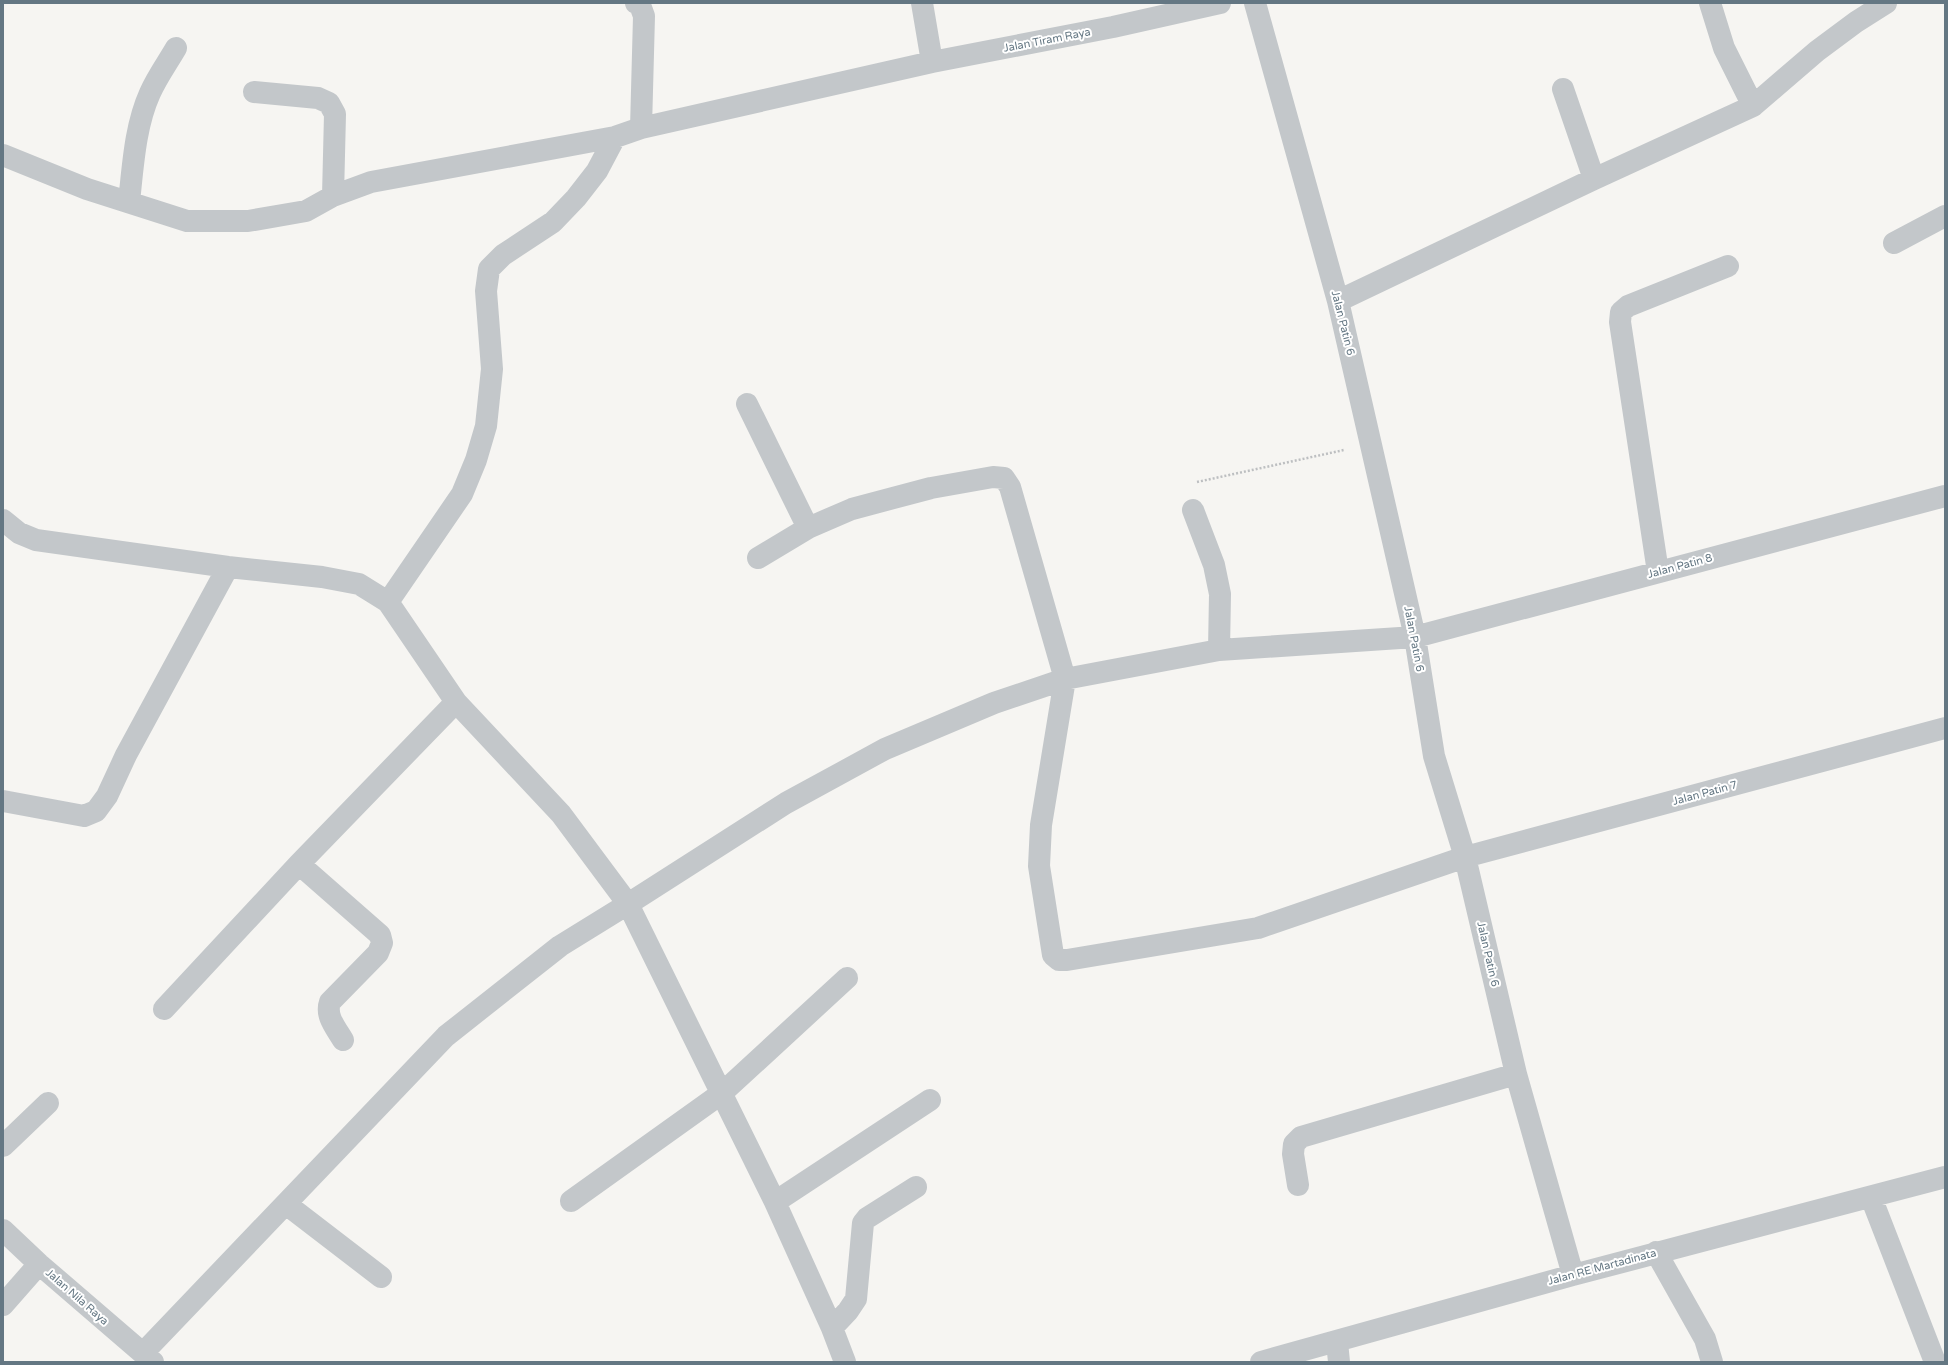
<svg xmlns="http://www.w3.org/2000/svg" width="1948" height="1365" viewBox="0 0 1948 1365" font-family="'Varela Round',sans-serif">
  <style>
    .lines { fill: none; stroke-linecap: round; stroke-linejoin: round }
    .path { stroke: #bdbfc1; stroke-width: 2.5; stroke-dasharray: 2 2; stroke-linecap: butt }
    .street { stroke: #c3c7ca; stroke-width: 22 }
    .labels { text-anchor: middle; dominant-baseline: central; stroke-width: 4; stroke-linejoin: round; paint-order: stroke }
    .street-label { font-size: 11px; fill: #647783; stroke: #fff }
  </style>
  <rect width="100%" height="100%" fill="#f6f5f2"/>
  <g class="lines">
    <path class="path" d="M1197 482 1344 450"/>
    <path class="street" d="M636 3 640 5 644 16 641 128
      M922 3 932 62
      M1255 3 1338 301 1415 637 1434 756 1465 857 1516 1074 1573 1275
      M1710 3 1724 48 1753 106
      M1563 89 1594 179
      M254 92 318 98 329 103 335 114 333 196
      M3 155 87 189 187 221H248L306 211 333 196 371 182 615 137 641 128 932 62 1113 27 1220 3
      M129 202C133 166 135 126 150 93 157 77 168 62 176 48
      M1894 243 1945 216
      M1338 301 1594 179 1753 106 1817 51 1856 22 1886 3
      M747 404 808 528
      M1193 510 1214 565 1220 594 1219 650
      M3 520 19 533 36 540 228 567 322 577 359 584 388 602 456 702 561 814 628 904 786 803 885 749 994 703 1065 679 1219 650 1415 637 1945 496
      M758 558 808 528 852 509 931 488 993 477 1004 478 1010 487 1065 679 1041 825 1039 866 1053 955 1059 960H1067L1258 928 1465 857 1945 728
      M1658 572 1620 322 1621 312 1628 306 1728 266
      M388 602 462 494 476 460 486 426 492 369 486 291 489 269 503 255 553 222 576 198 597 171 615 137
      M3 801 84 816 96 811 107 796 126 755 228 567
      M299 864 380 935 382 943 378 953 330 1002C325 1016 336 1028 343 1040
      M164 1009 299 864 456 702
      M3 1146 48 1103
      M1298 1185 1293 1154 1294 1144 1301 1137 1516 1074
      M1871 1197 1935 1362
      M571 1201 722 1093 847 978
      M775 1202 930 1100
      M286 1204 381 1277
      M3 1230 39 1264 153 1362
      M1656 1252 1705 1339 1712 1362
      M3 1305 39 1264
      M832 1328 848 1311 856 1299 863 1223 867 1218 916 1187
      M1337 1342 1339 1362
      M143 1353 446 1036 560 946 628 904 775 1202 832 1328 845 1362
      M1261 1362 1573 1275 1945 1177"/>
  </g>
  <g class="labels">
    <g class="street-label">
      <text transform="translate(1047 40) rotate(-11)">Jalan Tiram Raya</text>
      <text transform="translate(1343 323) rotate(76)">Jalan Patin 6</text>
      <text transform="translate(1680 566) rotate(-15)">Jalan Patin 8</text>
      <text transform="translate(1414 639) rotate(79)">Jalan Patin 6</text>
      <text transform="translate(1705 793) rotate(-15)">Jalan Patin 7</text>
      <text transform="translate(1488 954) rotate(77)">Jalan Patin 6</text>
      <text transform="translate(1602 1267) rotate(-15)">Jalan RE Martadinata</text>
      <text transform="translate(77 1297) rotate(41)">Jalan Nila Raya</text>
    </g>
  </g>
  <rect width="1948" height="1365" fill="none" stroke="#647783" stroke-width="8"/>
</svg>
